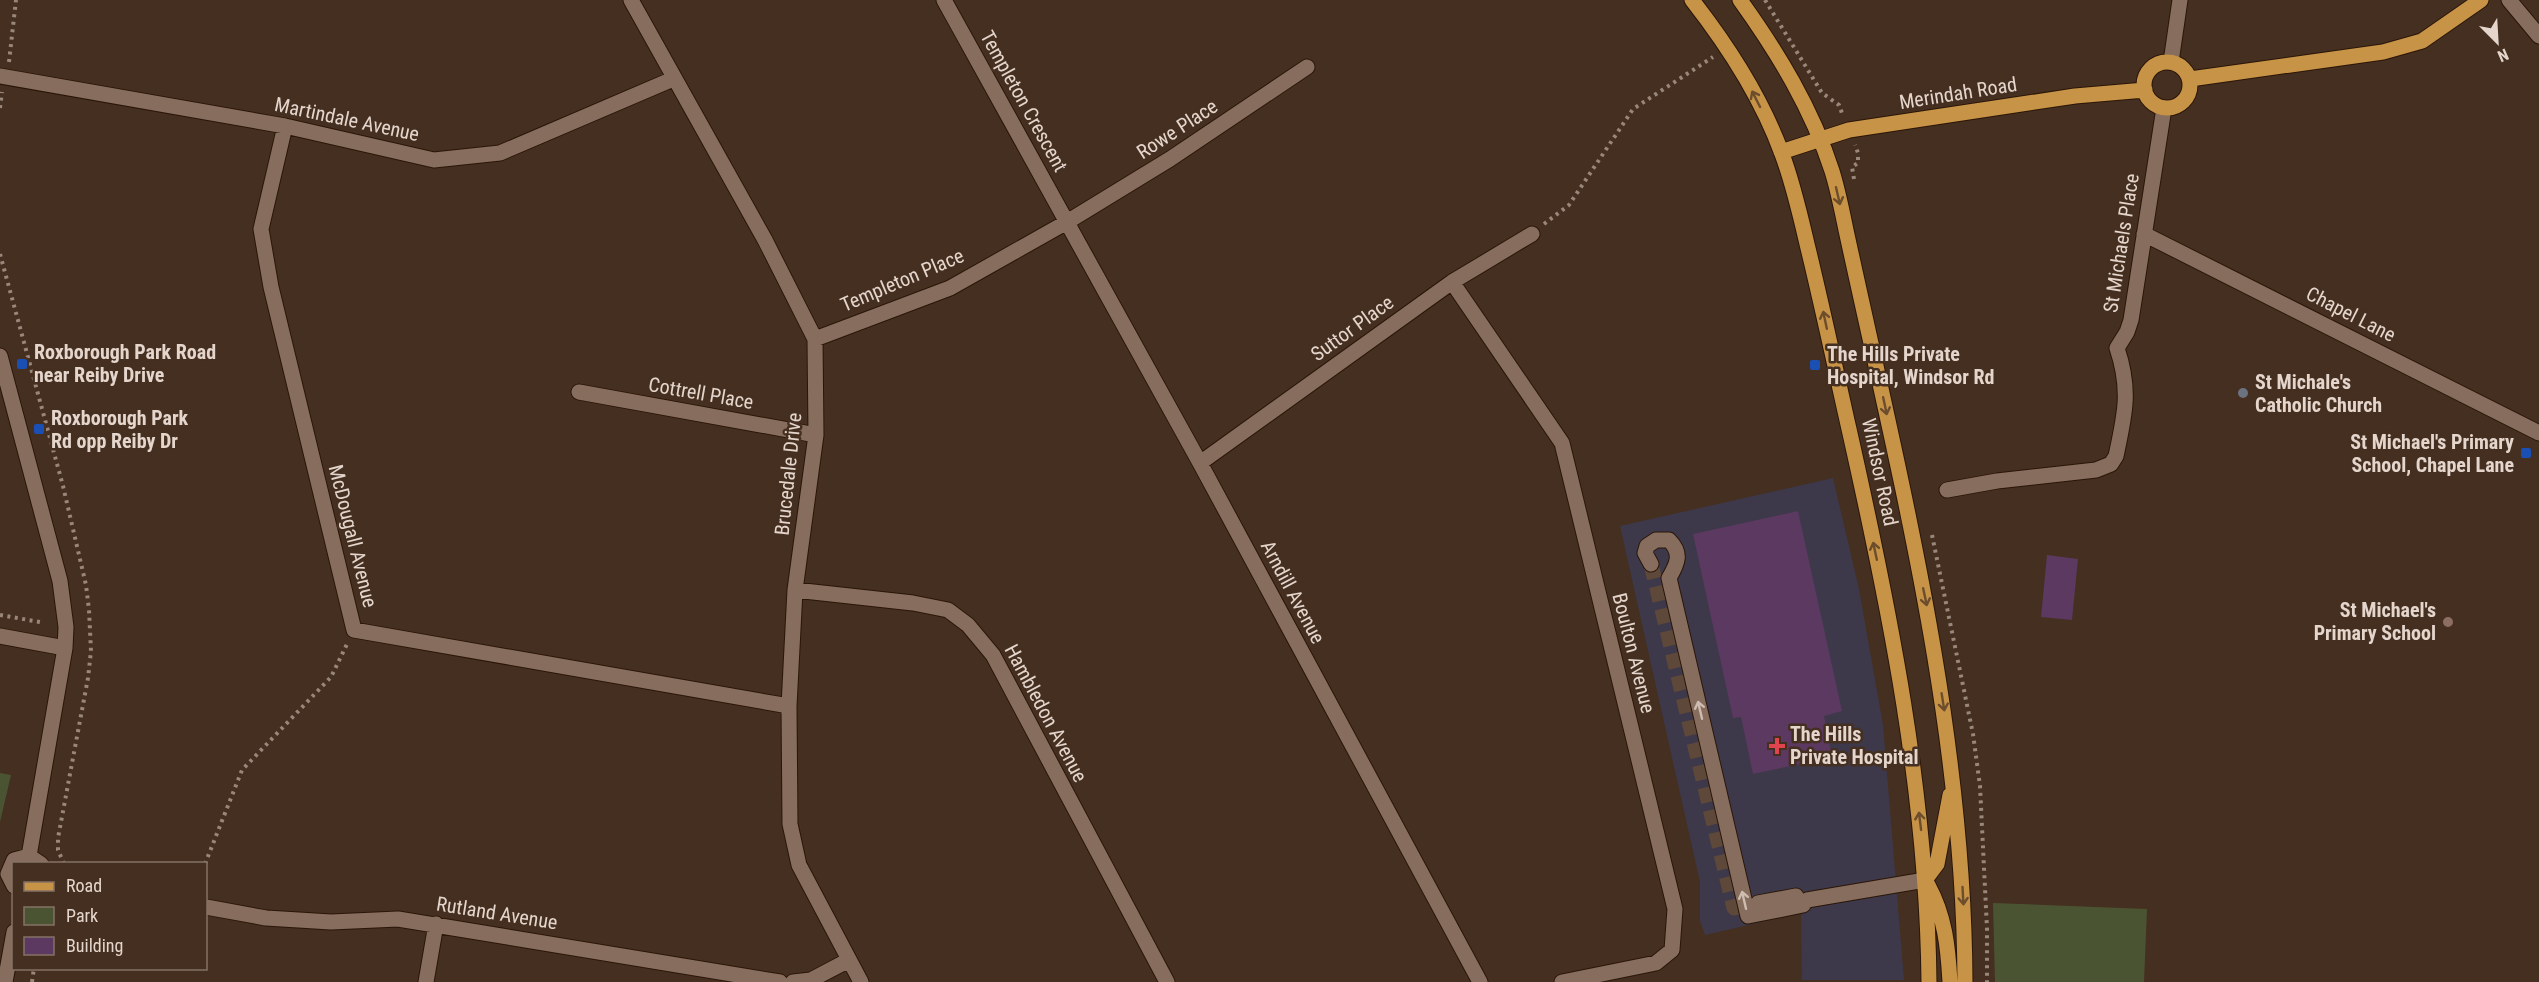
<svg xmlns="http://www.w3.org/2000/svg" width="2539" height="982" viewBox="0 0 2539 982" font-family="'Roboto Condensed',sans-serif">
  <style>
    .medical { fill: #3d394a }
    .green { fill: #4b5432 }
    .building { fill: #5b3961 }
    .lines { fill: none; stroke-linecap: round; stroke-linejoin: round }
    .minor-tunnel { stroke: #5d483a; stroke-width: 15; stroke-dasharray: 15 8; stroke-linecap: butt }
    .minor-casing { stroke: #2a1608; stroke-width: 17 }
    .major-casing { stroke: #2a1608; stroke-width: 17 }
    .path { stroke: #99877b; stroke-width: 4; stroke-dasharray: 3 4.5; stroke-linecap: butt }
    .minor { stroke: #876d5d; stroke-width: 15 }
    .major { stroke: #c79347; stroke-width: 15 }
    .oneway { stroke: #6c4d2c }
    .oneway2 { stroke: #cebcb1 }
    .transit-dot { fill: #1a4fb4; stroke: #452f20; stroke-width: 2 }
    .worship-dot { fill: #6b7280; stroke: #452f20; stroke-width: 2 }
    .education-dot { fill: #8d6e63; stroke: #452f20; stroke-width: 2 }
    .health-dot { fill: #e0444e; stroke: #452f20; stroke-width: 2 }
    .labels { text-anchor: middle; dominant-baseline: central; stroke-width: 5; stroke-linejoin: round; paint-order: stroke }
    .street-label { font-size: 20px; fill: #e5d6cd; stroke: #452f20 }
    .poi-label { font-size: 20px; font-weight: bold; fill: #e5d6cd; stroke: #452f20; text-anchor: start }
  </style>
  <rect width="100%" height="100%" fill="#452f20"/>
  <path class="medical" d="M1833 478 1859 589 1883 725 1904 980H1802L1801 913 1705 935 1700 921V882L1620 526Z"/>
  <path class="green" d="M0 773 11 775 0 822Z
    M1993 903 2147 909 2144 982H1995Z"/>
  <path class="building" d="M1798 511 1842 711 1824 716 1831 751 1812 755 1814 761 1753 774 1741 717 1733 718 1693 534Z
    M2047 555 2078 559 2072 620 2041 617Z"/>
  <g class="lines">
    <path class="minor-tunnel" d="M1651 564 1734 908 1758 903"/>
    <defs>
      <path id="minor" d="M631 0 765 240 815 339 816 435 795 590 789 706 790 824 799 865 861 982
        M944 0 1200 463 1480 982
        M2509 0 2539 36
        M2171 62 2180 0
        M0 76 285 126 434 160 500 153 673 79
        M285 126 261 229 271 287 354 630 789 706
        M2144 234 2539 433
        M1452 282 1562 443 1675 909 1672 950 1656 963 1562 982
        M815 339 950 288 1067 222 1170 159 1307 67
        M0 356 60 581 66 627 65 648 29 856
        M579 392 816 435
        M1200 463 1452 282 1532 234
        M1947 490 1997 481 2096 470 2111 464 2116 456C2125 414 2131 390 2117 348L2127 332 2131 320 2164 108
        M1651 564 1645 553 1647 546 1656 540H1669C1682 553 1678 563 1669 578L1748 916 1803 905 1807 900 1925 880
        M795 590 913 603 948 610 968 625 993 655 1167 982
        M0 636 65 648
        M14 886 8 874 14 860 29 856 41 864
        M1758 903 1796 896
        M206 907 266 918 331 922 398 919 780 982
        M5 982 14 932
        M426 982 436 924
        M793 982 811 980 849 960"/>
      <path id="major" d="M1692 0C1728 46 1762 99 1782 154 1793 183 1800 214 1807 244 1822 305 1835 367 1849 429 1890 611 1927 794 1929 982
        M1740 0C1778 53 1812 109 1832 171 1838 190 1842 211 1846 230 1900 479 1964 726 1965 982
        M2144 85a23 23 0 1 1 46 0a23 23 0 1 1-46 0Z
        M2190 79 2383 52 2422 41 2481 0
        M1781 152 1849 130 2075 96 2145 90
        M1925 880 1937 864 1950 795
        M1928 885C1945 916 1948 947 1950 982"/>
    </defs>
    <use href="#minor" class="minor-casing"/>
    <use href="#major" class="major-casing"/>
    <path class="path" d="M1765 0 1822 93 1839 105 1843 116
      M9 62 16 0
      M0 108 2 92
      M1854 179 1852 167 1858 163V153L1855 145
      M1544 224 1569 205 1633 109 1713 57
      M0 254 63 486 86 585 89 610 91 651 88 678 58 838V850L64 864
      M1932 535 1973 734 1980 786 1987 929V982
      M0 615 40 622
      M205 864 242 770 331 677 347 644
      M32 982 34 968"/>
    <use href="#minor" class="minor"/>
    <use href="#major" class="major"/>
  </g>
  <defs><path id="oneway-shaft" d="M-6 0H5M1.5-3L5.5 0L1.5 3" fill="none" stroke-width="1.6" stroke-linecap="round" stroke-linejoin="round" transform="scale(1.5)"/></defs>
  <g class="oneway">
    <use href="#oneway-shaft" transform="translate(1756 99) rotate(-117)"/>
    <use href="#oneway-shaft" transform="translate(1838 196) rotate(77)"/>
    <use href="#oneway-shaft" transform="translate(1825 320) rotate(-102)"/>
    <use href="#oneway-shaft" transform="translate(1885 406) rotate(78)"/>
    <use href="#oneway-shaft" transform="translate(1875 551) rotate(-102)"/>
    <use href="#oneway-shaft" transform="translate(1925 597) rotate(78)"/>
    <use href="#oneway-shaft" transform="translate(1943 702) rotate(81)"/>
    <use href="#oneway-shaft" transform="translate(1920 821) rotate(-97)"/>
    <use href="#oneway-shaft" transform="translate(1963 896) rotate(87)"/>
  </g>
  <g class="oneway2">
    <use href="#oneway-shaft" transform="translate(1700 710) rotate(-103)"/>
    <use href="#oneway-shaft" transform="translate(1744 900) rotate(-103)"/>
  </g>
  <g class="transit-dot">
    <rect x="16" y="358" width="12" height="12" rx="3"/>
    <rect x="1809" y="359" width="12" height="12" rx="3"/>
    <rect x="33" y="423" width="12" height="12" rx="3"/>
    <rect x="2520" y="447" width="12" height="12" rx="3"/>
  </g>
  <circle class="worship-dot" cx="2243" cy="393" r="6"/>
  <circle class="education-dot" cx="2448" cy="622" r="6"/>
  <path class="health-dot" d="M1774 737h6v6h6v6h-6v6h-6v-6h-6v-6h6z"/>
  <g class="labels">
    <g class="street-label">
      <text transform="translate(1958 93) rotate(-9)">Merindah Road</text>
      <text transform="translate(1024 101) rotate(61)">Templeton Crescent</text>
      <text transform="translate(347 119) rotate(12)">Martindale Avenue</text>
      <text transform="translate(1177 129) rotate(-33)">Rowe Place</text>
      <text transform="translate(2121 243) rotate(-81)">St Michaels Place</text>
      <text transform="translate(902 280) rotate(-23)">Templeton Place</text>
      <text transform="translate(2351 314) rotate(27)">Chapel Lane</text>
      <text transform="translate(1352 328) rotate(-36)">Suttor Place</text>
      <text transform="translate(701 393) rotate(10)">Cottrell Place</text>
      <text transform="translate(1880 472) rotate(78)">Windsor Road</text>
      <text transform="translate(788 474) rotate(-84)">Brucedale Drive</text>
      <text transform="translate(353 536) rotate(76)">McDougall Avenue</text>
      <text transform="translate(1293 592) rotate(62)">Arndill Avenue</text>
      <text transform="translate(1634 653) rotate(76)">Boulton Avenue</text>
      <text transform="translate(1046 713) rotate(62)">Hambledon Avenue</text>
      <text transform="translate(497 913) rotate(9)">Rutland Avenue</text>
    </g>
    <g class="poi-label">
      <text x="34" y="352">Roxborough Park Road<tspan x="34" dy="23">near Reiby Drive</tspan></text>
      <text x="1827" y="354">The Hills Private<tspan x="1827" dy="23">Hospital, Windsor Rd</tspan></text>
      <text x="2255" y="382">St Michale's<tspan x="2255" dy="23">Catholic Church</tspan></text>
      <text x="51" y="418">Roxborough Park<tspan x="51" dy="23">Rd opp Reiby Dr</tspan></text>
      <text x="2514" y="442" text-anchor="end">St Michael's Primary<tspan x="2514" dy="23">School, Chapel Lane</tspan></text>
      <text x="2436" y="610" text-anchor="end">St Michael's<tspan x="2436" dy="23">Primary School</tspan></text>
      <text x="1790" y="734">The Hills<tspan x="1790" dy="23">Private Hospital</tspan></text>
    </g>
  </g>
  <rect x="12" y="862" width="195" height="108" fill="#452f20" stroke="#857265" stroke-width="1.5"/>
  <rect x="24" y="882" width="30" height="9" fill="#c79347" stroke="#857265" stroke-width="1.5"/>
  <text x="66" y="892" font-size="18" fill="#e5d6cd">Road</text>
  <rect x="24" y="907" width="30" height="18" fill="#4b5432" stroke="#857265" stroke-width="1.5"/>
  <text x="66" y="922" font-size="18" fill="#e5d6cd">Park</text>
  <rect x="24" y="937" width="30" height="18" fill="#5b3961" stroke="#857265" stroke-width="1.5"/>
  <text x="66" y="952" font-size="18" fill="#e5d6cd">Building</text>
  <g transform="translate(2497 42) rotate(156)" stroke="#452f20" stroke-width="4.5" paint-order="stroke">
  <path d="M0-4.5L10 22L0 15L-10 22Z" fill="#e5d6cd"/>
  <text y="-9" font-size="16" font-weight="bold" text-anchor="middle" fill="#e5d6cd">N</text>
  </g>
</svg>
